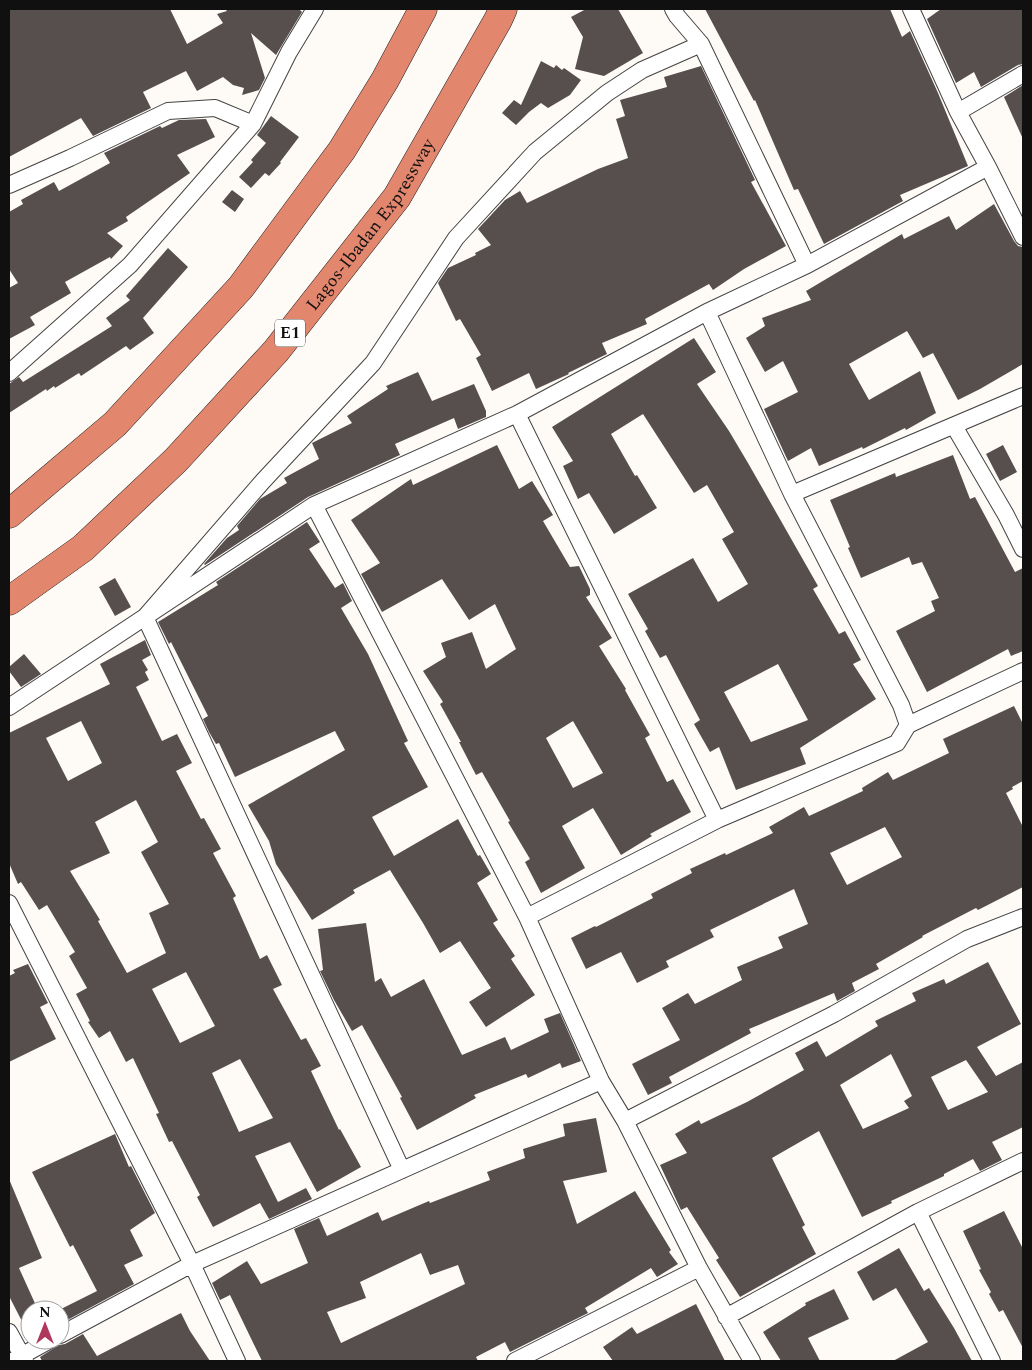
<svg xmlns="http://www.w3.org/2000/svg" width="1032" height="1370" viewBox="0 0 1032 1370" font-family="Spectral,serif">
  <style>
    .building { fill: #574f4e; fill-rule: evenodd }
    .lines { fill: none; stroke-linecap: round; stroke-linejoin: round }
    .street-casing { stroke: #434343; stroke-width: 18 }
    .highway-casing { stroke: #212121; stroke-width: 29 }
    .street { stroke: #fff; stroke-width: 16 }
    .highway { stroke: #e2866e; stroke-width: 28 }
    .labels { text-anchor: middle; dominant-baseline: central; stroke-width: 5; stroke-linejoin: round; paint-order: stroke }
    .shield { fill: #fff; stroke: #585858; stroke-width: 1 }
    .shield-label { font-size: 16px; font-weight: bold; fill: #101010 }
    .street-label { font-size: 18px; fill: #101010; stroke: #fff }
  </style>
  <rect width="100%" height="100%" fill="#fefaf5"/>
  <path class="building" d="M9 9H170L187 44 223 23 217 14 227 11 226 10 299 9 302 12 276 55 251 33 265 78 259 90 242 95 244 88 233 85 223 77 197 91 186 71 143 92 151 108 93 136 81 118 9 157Z
    M586 9H618L643 53 604 76 575 69 583 37 571 17Z
    M705 9H890L902 37 910 31 938 93 968 166 900 195 903 201 824 244 798 189 794 190 755 100 754 101Z
    M941 9H1023V64L1018 65 981 87 974 72 956 83 927 19Z
    M541 61 554 68 556 65 562 70 564 68 581 80 570 95 548 108 541 103 529 112 516 125 502 113 514 100 521 105Z
    M701 66 755 180 751 182 786 246 744 269 713 290 709 284 645 319 647 324 602 343 607 354 568 373 569 374 536 389 529 373 492 391 476 358 481 355 460 319 456 321 438 283 448 268 476 255 475 253 491 245 478 229 505 200 520 191 527 203 598 169 628 158 616 119 625 116 620 100 667 87 664 77Z
    M1023 85V139L1004 97Z
    M271 116 299 137 280 162 281 163 269 176 265 173 251 188 239 177 253 162 251 160 266 143 257 135Z
    M206 119 215 137 177 155 190 173 126 217 128 221 107 233 123 246 111 259 110 257 65 282 71 293 30 317 35 325 9 339V288L18 283 9 269V212L23 204 21 200 54 182 59 191 110 163 104 153 160 126 162 128 179 120Z
    M232 190 244 199 235 212 222 202Z
    M994 204 1014 241 1018 246 1023 247V364L980 389 958 400 933 353 923 358 907 331 849 364 869 400 920 371 936 413 906 430 905 428 863 449 862 447 819 466 811 448 788 461 764 409 798 392 783 361 765 372 746 338 765 326 762 318 811 300 806 291 902 234 904 239 949 216 956 230Z
    M168 248 188 267 143 318 154 333 130 350 126 346 81 376 79 373 55 388 54 386 47 391 46 389 9 413V384L19 377 23 382 112 326 106 318 130 300 126 296Z
    M694 338 716 372 697 384 729 431 748 463 818 586 813 589 839 634 845 631 861 660 853 664 876 699 800 748 806 764 736 790 719 747 710 752 694 724 700 720 666 655 660 658 645 631 648 629 628 594 693 558 718 602 748 584 722 539 734 532 707 485 694 493 643 414 611 434 635 476 637 475 657 508 614 534 589 493 578 499 563 466 573 461 552 427ZM778 664 808 720 751 742 724 692Z
    M418 372 432 401 474 384 486 411V417L458 429 454 418 395 444 400 455 308 497 205 565 204 564 227 538 239 530 237 526 260 499 287 483 284 478 319 459 312 443 352 423 347 416 388 389 386 386Z
    M497 445 519 489 532 481 553 515 543 521 570 567 579 566 590 589V595L586 597 612 638 599 646 626 689 625 690 650 735 645 738 667 782 673 779 691 812 650 834 652 836 621 855 593 808 562 826 585 868 541 893 525 862 530 859 508 822 510 821 482 772 476 775 459 742H461L440 704 443 702 423 671 446 657 441 643 472 632 486 669 516 649 495 604 469 620 442 579 382 612 361 574 380 563 351 520 411 479 413 485ZM573 721 603 773 573 788 546 738Z
    M1003 445 1017 472 1000 481 986 454Z
    M953 455 970 499 975 497 1015 572 1023 568V651L1011 656 1008 649 927 692 896 631 935 611 931 601 939 598 922 562 912 565 909 557 861 578 848 548 850 547 830 500 895 473 896 477Z
    M307 522 320 542 309 549 335 588 343 583 352 601 341 608 368 654 408 741 404 743 428 787 372 817 394 856 458 819 478 856 480 855 491 874 477 883 498 920 493 923 515 956 511 959 535 995 486 1027 469 1002 491 988 460 941 440 953 423 923 390 870 353 890 355 893 312 920 276 864 269 841 248 805 345 750 335 731 235 777 219 743 216 744 209 732 203 719 208 716 171 642 169 644 158 622 218 585 216 582Z
    M115 578 131 607 115 616 99 587Z
    M145 640 151 655 142 660 148 670 145 672 149 680 136 687 162 741 177 734 192 763 176 771 201 819 204 818 221 849 213 853 236 896 233 898 260 959 267 955 282 985 273 989 301 1040 306 1038 321 1066 311 1071 339 1130 340 1129 361 1167 317 1192 290 1142 255 1156 278 1202 306 1188 312 1199 269 1219 260 1203 213 1227 197 1197 200 1195 172 1141 169 1142 156 1114 159 1113 133 1058 126 1062 110 1031 99 1038 88 1022 90 1021 76 994 87 988 69 956 75 952 47 905 39 910 21 882 18 884 9 863V733L110 684 100 664ZM81 721 102 763 68 781 46 738ZM136 800 158 842 141 852 169 904 149 913 166 953 127 973 98 921 100 920 70 871 110 853 95 822ZM186 972 215 1026 180 1043 152 989ZM240 1059 273 1118 239 1132 212 1073Z
    M24 654 41 674 21 687 9 671V667Z
    M1014 706 1023 724V781L1012 787 1013 789 1006 793 1023 827V887L978 910 976 908 922 936 923 937 876 964 879 969 852 983 855 991 837 1001 834 993 749 1029 751 1033 669 1077 672 1083 648 1095 632 1064 680 1040 662 1008 688 993 695 1004 742 980 737 967 783 948 778 937 808 924 794 889 710 930 714 937 666 961 669 967 637 983 621 952 586 969 571 938 595 926 596 927 653 898 651 894 692 873 690 869 725 853 726 855 773 833 769 827 804 807 809 816 863 791 862 788 888 772 893 780 949 753 943 739ZM885 827 902 857 847 885 830 853Z
    M366 923 375 982 381 978 391 997 424 979 462 1055 505 1037 511 1050 549 1032 544 1019 560 1013 581 1061 562 1068 560 1063 528 1078 526 1074 474 1095 476 1098 417 1130 400 1098 402 1097 362 1025 352 1031 334 1000 320 971 323 970 318 929Z
    M988 962 1021 1024 977 1047 996 1076 1023 1062V1127L992 1142 1002 1160 980 1171 973 1159 944 1174V1176L891 1201 892 1203 862 1217 819 1131 772 1158 805 1225 802 1227 816 1254 740 1297 716 1260 719 1258 687 1207 681 1210 660 1165 687 1153 675 1134 699 1120 701 1124 747 1102 804 1070 795 1053 817 1041 826 1057 878 1026 875 1021 916 1001 912 993 944 979 946 984ZM891 1054 912 1096 904 1101 909 1108 863 1129 840 1085ZM966 1060 988 1092 948 1110 931 1077Z
    M28 964 48 1003 40 1007 56 1039 9 1062V976L15 973 13 970Z
    M596 1118 607 1172 563 1181 577 1224 635 1191 671 1250 669 1252 678 1264 657 1277 651 1268 585 1308 588 1313 510 1352 505 1342 476 1357 478 1361H262L230 1295 220 1300 212 1283 247 1261 261 1284 308 1263 294 1229 319 1218 327 1236 378 1212 382 1221 429 1201 430 1203 490 1180 487 1172 525 1158 523 1149 565 1136 563 1124ZM421 1253 430 1275 458 1265 465 1284 341 1343 327 1312 366 1298 360 1282Z
    M115 1134 129 1167 131 1166 155 1213 130 1230 143 1256 124 1265 134 1284 60 1324 59 1310 97 1291 73 1245 70 1247 32 1172Z
    M9 1179 42 1258 19 1268 38 1310H30V1337L9 1296Z
    M1004 1211 1023 1249V1348L1003 1310 999 1312 989 1294 991 1292 979 1270 981 1269 963 1231Z
    M899 1248 924 1291 929 1288 954 1328 972 1361H893L928 1342 896 1288 873 1301 857 1272Z
    M834 1289 849 1319 808 1338 820 1361H781L763 1332 806 1305 805 1303Z
    M696 1304 725 1361H613L603 1347 632 1327 637 1334Z
    M181 1313 190 1331 210 1361H42L40 1357 59 1345 65 1344 83 1334 97 1356Z"/>
  <g class="lines">
    <defs>
      <path id="street" d="M673 9 677 16 701 44 807 265
        M911 9 958 112 988 167 1023 237
        M958 112 1023 74
        M9 185 70 158 168 111 215 108 253 124
        M707 312 792 494 901 705 908 725
        M9 373 130 265 253 124 289 52 315 9
        M517 414 717 820
        M954 426 1006 515 1023 549
        M792 494 1023 396
        M314 505 527 917 601 1081 625 1121 699 1268 752 1361
        M9 707 314 505 517 414 707 312 807 265 988 167
        M9 903 192 1264 237 1361
        M527 917 717 820 897 743 908 725 1023 671
        M625 1121 834 1014 967 939 1023 917
        M402 1170 145 617 263 481 373 363 456 238 535 152 607 93 642 70 701 44
        M918 1212 992 1361
        M726 1317 918 1212 1023 1161
        M9 1332 25 1361
        M60 1335 192 1264 601 1081
        M12 1361 50 1340
        M515 1361 699 1268"/>
      <g id="highway">
        <path d="M9 514 115 424 241 287 342 150 385 80 423 9"/>
        <path id="s1" d="M9 601 83 548 176 460 276 351 397 197 498 20 503 9"/>
      </g>
    </defs>
    <use href="#street" class="street-casing"/>
    <use href="#highway" class="highway-casing"/>
    <use href="#street" class="street"/>
    <use href="#highway" class="highway"/>
  </g>
  <g class="labels">
    <rect class="shield" x="275" y="319.5" width="30" height="27" rx="4"/>
    <g class="shield-label">
      <text x="290" y="333">E1</text>
    </g>
    <g class="street-label">
      <text stroke="none"><textPath href="#s1" startOffset="525">Lagos-Ibadan Expressway</textPath></text>
    </g>
  </g>
  <rect width="1032" height="1370" fill="none" stroke="#101010" stroke-width="20"/>
  <g transform="translate(45 1325)"><circle r="24" fill="#ffffff" stroke="#9f9f9f"/>
  <path d="M0-4L9 19L0 12L-9 19Z" fill="#af395c"/>
  <text y="-8" font-size="14" font-weight="bold" text-anchor="middle" fill="#101010">N</text>
  </g>
</svg>
